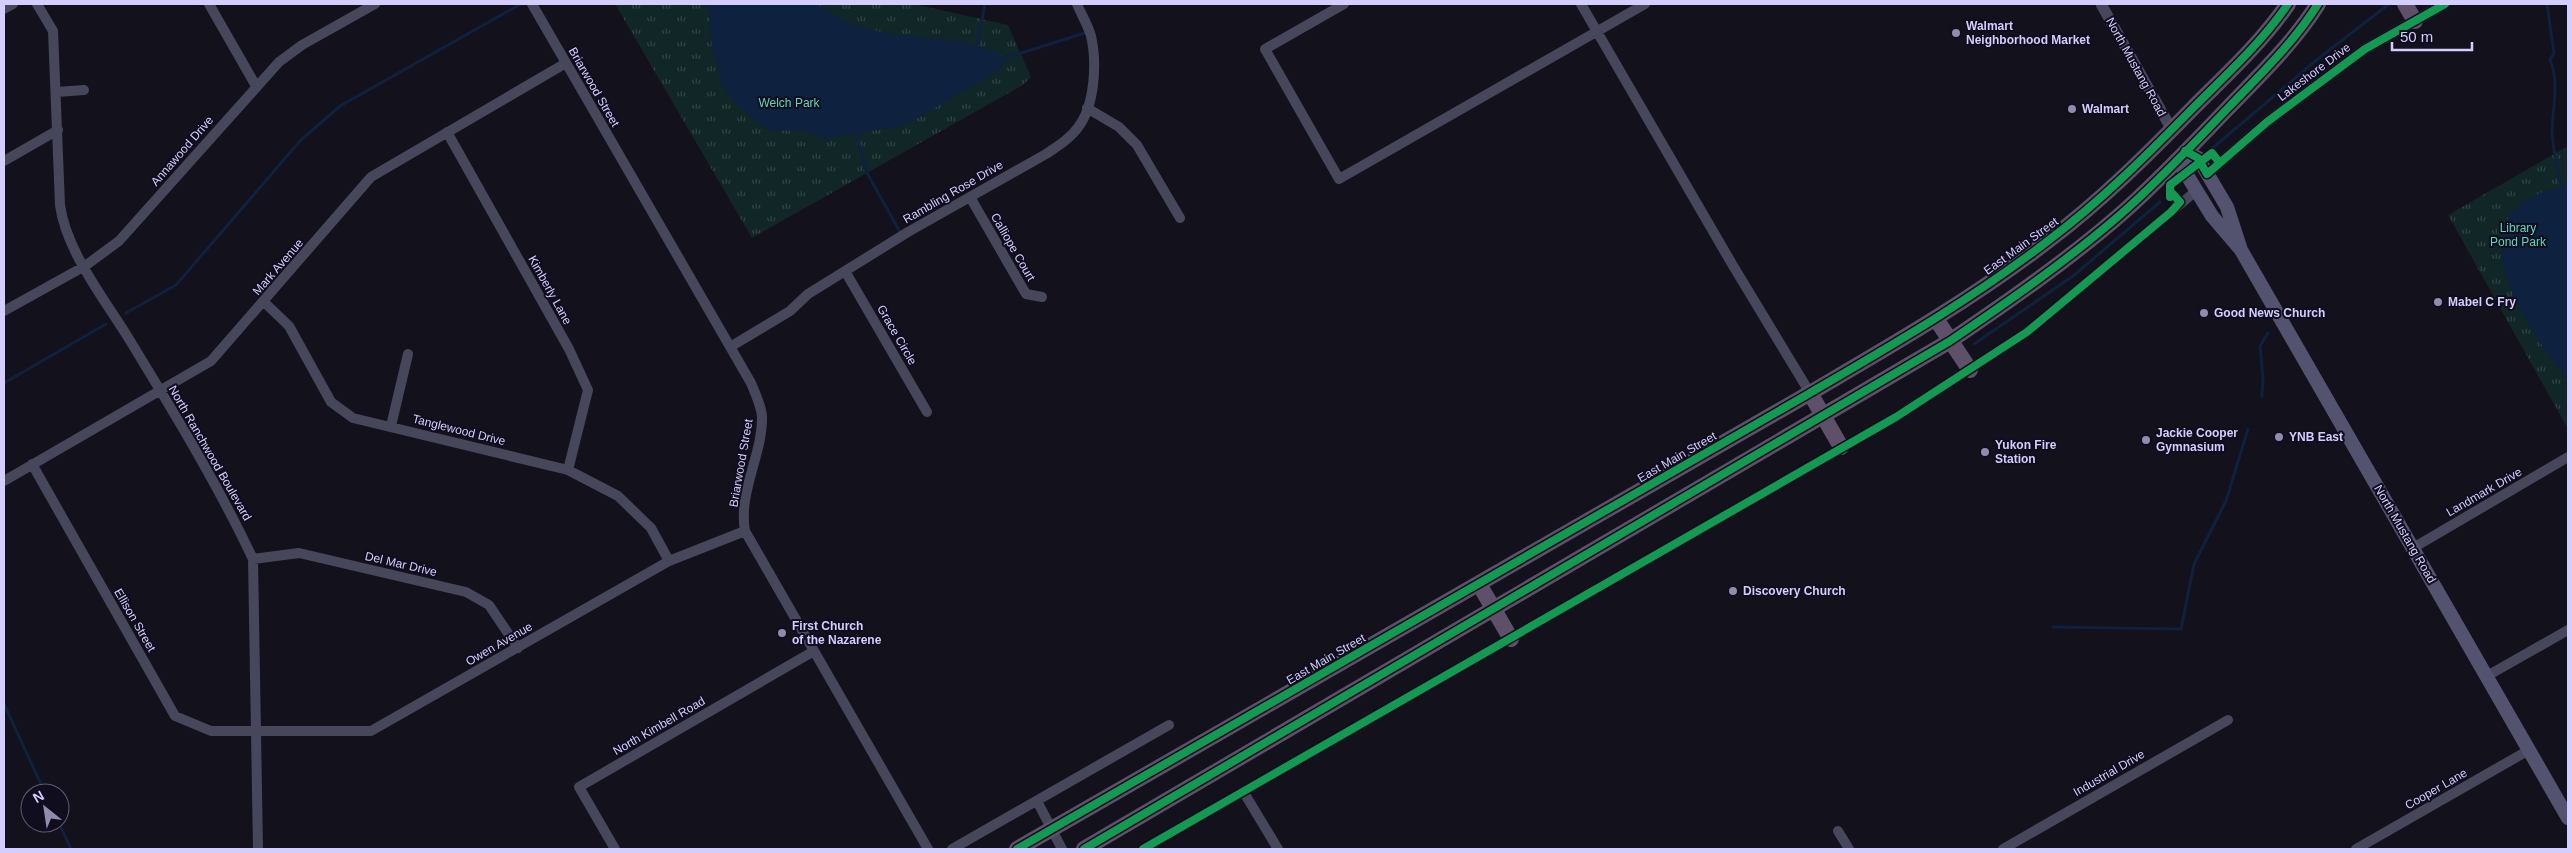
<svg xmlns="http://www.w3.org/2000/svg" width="2572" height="853" viewBox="0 0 2572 853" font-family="Arial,sans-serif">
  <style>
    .grass { fill: url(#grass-tufts) }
    .water { fill: #0e213f }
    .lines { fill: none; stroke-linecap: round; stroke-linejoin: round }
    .stream { stroke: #0e213f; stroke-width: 3 }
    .minor { stroke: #47475c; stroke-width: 10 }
    .tertiary { stroke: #47475c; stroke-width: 11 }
    .secondary { stroke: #54536f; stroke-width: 14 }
    .trunk { stroke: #5f506a; stroke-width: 16 }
    .cycleway-casing { stroke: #100d1f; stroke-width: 11 }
    .cycleway { stroke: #139951; stroke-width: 8 }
    .poi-dot { fill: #908cae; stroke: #100d1f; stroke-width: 2 }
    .labels { text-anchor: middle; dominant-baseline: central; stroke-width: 4; stroke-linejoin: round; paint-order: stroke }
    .poi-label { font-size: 12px; font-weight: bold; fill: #d3cefd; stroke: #100d1f; text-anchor: start }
    .street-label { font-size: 12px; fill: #d3cefd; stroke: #100d1f }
    .park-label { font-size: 12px; fill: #5dd9b9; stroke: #100d1f }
  </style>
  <defs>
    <pattern id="grass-tufts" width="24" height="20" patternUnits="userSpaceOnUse" patternTransform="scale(1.25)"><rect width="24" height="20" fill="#112626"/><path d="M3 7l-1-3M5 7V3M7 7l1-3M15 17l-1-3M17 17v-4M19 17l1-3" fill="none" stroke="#334446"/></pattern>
  </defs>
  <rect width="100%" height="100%" fill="#13111b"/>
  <path class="grass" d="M615 4H914L1008 25 1031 77 1023 85 752 238Z
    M2568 146V429L2448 215Z"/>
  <path class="water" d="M708 4H816L846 22 885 33 966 43 998 52 1004 63 997 71 906 125 825 139 802 131 768 130 739 107 724 90 712 49Z
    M2568 186V380C2522 324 2444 206 2568 186Z"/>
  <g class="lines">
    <path class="stream" d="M2547 4 2554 53 2550 60C2560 83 2552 109 2552 133 2553 145 2558 179 2563 190
      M977 46 985 4
      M1002 59 1085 33
      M856 133 866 171 900 232
      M2209 151 2319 58 2389 4
      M126 313 176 285 300 141 340 106 519 5
      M1974 344 2073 276 2160 202
      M4 383 106 324
      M2262 396 2263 378 2260 346 2268 333
      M2053 627 2181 629 2194 564 2226 501 2248 429
      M4 704 45 793
      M59 823 71 849"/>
    <path class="minor" d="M37 4 53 31 60 205C66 251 105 300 129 339 173 411 217 483 253 559L258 849
      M209 4 256 86
      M532 4 751 383C755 393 761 405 762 416 763 454 738 492 745 531L928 849
      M1344 4 1265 49 1339 179 1645 4
      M1581 4 1732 264 1810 393
      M4 9 13 4
      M57 92 84 90
      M1087 108 1119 127 1137 145 1180 218
      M447 132 569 349 588 390 568 470
      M4 161 58 130
      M970 197 1026 294 1042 297
      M845 271 927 412
      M264 302 289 326 331 402 353 418 568 470 618 496 651 528 669 561
      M4 311 85 266 119 241 279 62 302 45 375 4
      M730 347 790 311 808 294 908 232 1046 154C1058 146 1071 138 1079 126 1095 104 1097 62 1091 36 1088 25 1081 14 1077 4
      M391 426 408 354
      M32 464 175 716 211 731H371L669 561 745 531
      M4 481 211 361 371 177 566 63
      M2413 548 2568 457
      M253 559 299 553 466 592 489 605 518 648
      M2487 676 2568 630
      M1243 791 1278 849
      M1037 801 1062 849
      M1838 831 1849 849
      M615 849 579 787 814 651
      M952 849 1169 725
      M1143 849 1896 417 2027 332 2196 191
      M2003 849 2228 720
      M2356 849 2529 750"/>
    <path class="tertiary" d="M2101 4 2172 130
      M2207 174 2267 122 2365 49 2445 4"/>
    <path class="secondary" d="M2241 250 2212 216 2182 167 2185 151 2198 158 2227 207 2241 250 2568 818"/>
    <path class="trunk" d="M2405 4 2415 21
      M1936 319 1970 370
      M1810 393 1841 447
      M1479 584 1511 639
      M1017 849 1810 393C1892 345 1974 298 2049 240 2101 201 2148 154 2194 107 2227 74 2262 42 2288 4
      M1084 849 1950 341C2009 301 2068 260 2121 214 2159 181 2194 143 2229 107 2261 74 2294 42 2318 4"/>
    <defs>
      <path id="cycleway" d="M2185 151 2198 158 2207 174 2267 122 2365 49 2445 4
        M2170 197V185L2212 153 2219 162
        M1017 849 1810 393C1892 345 1974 298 2049 240 2101 201 2148 154 2194 107 2227 74 2262 42 2288 4
        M1084 849 1950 341C2009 301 2068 260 2121 214 2159 181 2194 143 2229 107 2261 74 2294 42 2318 4
        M1143 849 1896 417 2027 332 2171 212 2180 202 2170 191"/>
    </defs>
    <use href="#cycleway" class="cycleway-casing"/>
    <use href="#cycleway" class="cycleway"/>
  </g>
  <g class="poi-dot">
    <circle cx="1956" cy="33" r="5"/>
    <circle cx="2072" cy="109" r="5"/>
    <circle cx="2438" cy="302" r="5"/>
    <circle cx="2204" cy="313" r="5"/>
    <circle cx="2279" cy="437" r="5"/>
    <circle cx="2146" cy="440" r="5"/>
    <circle cx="1985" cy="452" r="5"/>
    <circle cx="1733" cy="591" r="5"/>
    <circle cx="782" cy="633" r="5"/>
  </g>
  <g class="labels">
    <g class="poi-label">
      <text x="1966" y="26">Walmart<tspan x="1966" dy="14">Neighborhood Market</tspan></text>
      <text x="2082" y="109">Walmart</text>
      <text x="2448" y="302">Mabel C Fry</text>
      <text x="2214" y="313">Good News Church</text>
      <text x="2156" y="433">Jackie Cooper<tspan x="2156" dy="14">Gymnasium</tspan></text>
      <text x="2289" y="437">YNB East</text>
      <text x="1995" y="445">Yukon Fire<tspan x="1995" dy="14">Station</tspan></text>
      <text x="1743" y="591">Discovery Church</text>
      <text x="792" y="626">First Church<tspan x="792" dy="14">of the Nazarene</tspan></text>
    </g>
    <g class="street-label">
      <text transform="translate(2136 67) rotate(61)">North Mustang Road</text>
      <text transform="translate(2314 72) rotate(-37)">Lakeshore Drive</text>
      <text transform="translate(594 87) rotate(60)">Briarwood Street</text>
      <text transform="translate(182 151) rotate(-49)">Annawood Drive</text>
      <text transform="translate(953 192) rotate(-30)">Rambling Rose Drive</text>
      <text transform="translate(2021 246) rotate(-36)">East Main Street</text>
      <text transform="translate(1013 247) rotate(60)">Calliope Court</text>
      <text transform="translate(278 267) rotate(-49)">Mark Avenue</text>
      <text transform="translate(550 290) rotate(61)">Kimberly Lane</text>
      <text transform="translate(897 335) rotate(60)">Grace Circle</text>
      <text transform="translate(459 430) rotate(14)">Tanglewood Drive</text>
      <text transform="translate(210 453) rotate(60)">North Ranchwood Boulevard</text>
      <text transform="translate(1677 457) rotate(-30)">East Main Street</text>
      <text transform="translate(741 463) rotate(-80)">Briarwood Street</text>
      <text transform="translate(2484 492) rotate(-30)">Landmark Drive</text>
      <text transform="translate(2405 534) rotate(60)">North Mustang Road</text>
      <text transform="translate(401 564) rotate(13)">Del Mar Drive</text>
      <text transform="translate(135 620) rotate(60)">Ellison Street</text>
      <text transform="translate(499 644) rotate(-30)">Owen Avenue</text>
      <text transform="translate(1326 659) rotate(-30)">East Main Street</text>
      <text transform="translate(659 726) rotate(-30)">North Kimbell Road</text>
      <text transform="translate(2109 773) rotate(-30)">Industrial Drive</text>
      <text transform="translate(2436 789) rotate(-30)">Cooper Lane</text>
    </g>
    <g class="park-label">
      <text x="789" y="103">Welch Park</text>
      <text x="2518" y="228">Library<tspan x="2518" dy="14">Pond Park</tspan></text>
    </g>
  </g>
  <rect width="2572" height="853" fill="none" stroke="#d3cefd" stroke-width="10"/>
  <g transform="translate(45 808) rotate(330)"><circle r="24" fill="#100d1f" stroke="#5e5a78"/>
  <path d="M0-4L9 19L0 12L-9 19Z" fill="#908cae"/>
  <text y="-8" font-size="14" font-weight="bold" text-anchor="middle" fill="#d3cefd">N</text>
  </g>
  <path d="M2392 42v8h80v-8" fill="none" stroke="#d3cefd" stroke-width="2.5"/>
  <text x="2400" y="42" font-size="15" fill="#d3cefd" stroke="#100d1f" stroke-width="4" paint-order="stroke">50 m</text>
</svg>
